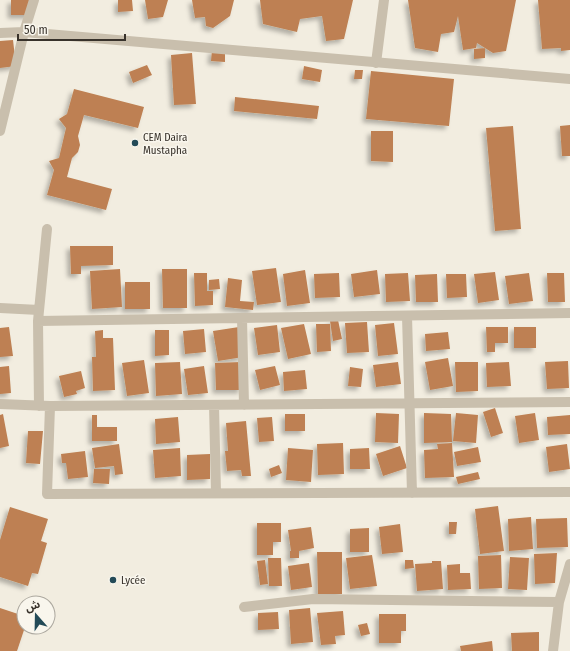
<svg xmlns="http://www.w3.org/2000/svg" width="570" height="651" viewBox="0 0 570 651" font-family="'Fira Sans Condensed','Noto Sans Arabic',sans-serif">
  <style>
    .building { fill: #be8052; filter: url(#shadow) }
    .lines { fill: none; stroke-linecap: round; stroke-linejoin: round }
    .minor { stroke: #c9bfad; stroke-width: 10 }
    .poi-dot { fill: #234a57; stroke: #f9f6ed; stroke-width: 1.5 }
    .labels { text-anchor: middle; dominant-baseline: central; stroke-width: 3; stroke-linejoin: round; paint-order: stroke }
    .poi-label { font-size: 11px; fill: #38322b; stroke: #f9f6ed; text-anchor: start }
  </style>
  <defs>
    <filter id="shadow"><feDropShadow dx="-3.5" dy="3.5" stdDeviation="2" flood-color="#0004"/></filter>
  </defs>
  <rect width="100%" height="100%" fill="#f2ede0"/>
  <path class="building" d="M11 0H34V15H11Z
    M118 0H132L133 11 118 12Z
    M145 0H168L163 17 148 19Z
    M192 0H234L230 16 213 28 206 26 205 17 195 18Z
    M260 0H353L344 39 326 41 322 16 300 19 297 32 263 24Z
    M408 0H516L506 51 493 53 477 43 476 48 463 50 458 16 454 32 441 34 438 52 415 48Z
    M538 0H570V50L561 51V48L542 49Z
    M13 40 16 66 0 68V41Z
    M485 48V58L474 59V49Z
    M212 50 225 51V62L211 61Z
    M192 53 196 104 174 105 171 55Z
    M147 65 152 75 133 83 129 72Z
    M304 66 322 70 320 82 302 79Z
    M355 70H363L362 79H354Z
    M371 71 454 79 449 126 366 119Z
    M74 89 144 107 138 128 84 115 78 136 80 145 78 152 72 158 67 177 112 189 106 210 47 195 54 170 49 161 59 158 66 128 59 119 67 114Z
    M235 97 319 106 317 119 234 111Z
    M570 125V156H562L560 126Z
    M513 126 521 229 495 231 486 128Z
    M371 131H393V162L371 161Z
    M70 246H113V265L81 266V274H71Z
    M276 268 281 302 257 305 252 271Z
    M120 269 122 307 92 309 90 271Z
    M162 269H187V308H163Z
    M305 270 310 303 287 306 283 274Z
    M377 270 380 294 354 297 351 274Z
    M495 272 499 300 478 303 474 274Z
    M194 273H207V291H213V305L195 306Z
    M339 273 340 297 315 298 314 274Z
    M408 273 410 301 386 302 385 274Z
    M529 273 533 301 509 304 505 276Z
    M547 273H564L565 302H548Z
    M437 274 438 302H416L415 275Z
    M446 274H466L467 297 447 298Z
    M228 278 242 280 240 301 254 302 253 310 225 307Z
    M219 279 220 289 209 290V280Z
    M125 282H150V309H125Z
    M338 320 342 339 333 341 330 321Z
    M367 322 369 352 347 353 345 323Z
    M394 323 398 354 378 356 375 325Z
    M304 324 311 354 288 359 281 328Z
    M316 324H330L331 351 317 352Z
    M277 325 280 352 258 355 254 328Z
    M9 327 13 356 0 357V328Z
    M239 327 243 357 218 361 213 331Z
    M486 327H508V343H495V352H487Z
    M514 327H536V348H514Z
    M204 329 206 352 185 354 183 331Z
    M103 330V338H113L115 390 93 391 92 357H96L95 331Z
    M155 330H169V355L155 356Z
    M448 332 450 349 426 351 425 334Z
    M448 358 453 386 430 390 425 362Z
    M144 360 149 393 127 396 122 363Z
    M568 361 569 388 547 389 545 362Z
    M180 362 182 394 156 396 155 363Z
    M241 362 242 390H216L215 363Z
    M398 362 401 384 376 387 373 365Z
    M455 362H478V391L456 392Z
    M509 362 511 386 487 387 486 363Z
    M9 366 11 393 0 394V367Z
    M204 366 208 393 188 395 184 369Z
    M275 366 280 385 260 390 255 370Z
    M350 367 363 369 361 387 348 386Z
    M305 370 307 389 284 391 283 372Z
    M81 371 85 388 76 391 77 394 64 397 59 376Z
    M495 408 503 433 491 437 483 412Z
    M376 413 399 414 398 443 375 442Z
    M424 413 451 414 452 442 424 443Z
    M456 413 478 415 476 443 453 441Z
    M535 413 539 440 519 443 515 416Z
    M3 414 9 446 0 448V415Z
    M285 414H305V431H285Z
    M92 415H97V427H117V441H92Z
    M570 415V434L548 435 547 417Z
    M178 417 180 442 156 444 155 419Z
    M272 417 274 441 259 442 257 418Z
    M246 421 251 476H242L241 470 227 471 225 451H228L226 423Z
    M28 431H43L40 464 26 463Z
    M343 443 344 474 318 475 317 444Z
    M452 443 454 477 425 478 424 450 438 449 437 444Z
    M119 444 123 474 115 475 114 466 95 468 92 448Z
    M567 444 570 469 549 472 546 447Z
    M400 446 407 468 383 476 376 454Z
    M478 447 481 462 457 466 454 452Z
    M180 448 181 476 155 478 153 450Z
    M288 448 313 450 311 482 286 480Z
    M369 448 370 469H350V449Z
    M85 451 88 477 68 479 66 463H62L61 454Z
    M210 454V479L187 480V455Z
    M279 465 282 473 271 477 269 469Z
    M94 469H110L109 484 93 483Z
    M478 472 480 479 458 484 456 477Z
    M498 506 504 551 480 554 475 509Z
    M10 507 48 519 41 541 47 543 38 574 32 573 28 586 0 577V540Z
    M531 517 533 549 509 551 508 519Z
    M567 518 568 547 537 548 536 519Z
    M449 522H457L456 534H449Z
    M257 523H281V542H273V555H257Z
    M400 524 403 552 382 554 379 527Z
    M311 527 314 548 299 551V558H290V551H291L288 530Z
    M369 528V552H350V529Z
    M317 552H342V594H318Z
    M557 553 555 583 535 584 534 554Z
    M372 555 377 586 350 589 346 558Z
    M501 555 502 588 479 589 478 556Z
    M510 557 529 558 527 590 508 589Z
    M268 558H281L282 586H269Z
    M265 560 268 584 260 585 257 561Z
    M405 560H413L414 568 405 569Z
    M432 561H441L443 589 417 591 415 564 432 563Z
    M309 563 312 587 291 590 288 566Z
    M460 564V573H470L471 589 448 590 447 565Z
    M0 608 24 616 25 627 17 651H0Z
    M310 608 313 642 291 644 289 610Z
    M343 611 345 635 335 636 336 644 321 645 317 613Z
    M278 612 279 629 258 630V613Z
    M379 614H406V631H401V643H379Z
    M367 623 370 634 361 636 358 625Z
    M539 632V651H512L511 633Z
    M492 641 493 651H461L460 646Z"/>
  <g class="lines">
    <path class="minor" d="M0 33 24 32 570 79
      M376 63 384 0
      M0 131 24 32 34 0
      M0 308 39 310
      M407 316 412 493
      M242 318 244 405
      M38 321 570 313
      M0 404 50 406 570 402
      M214 405 216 493
      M39 406 38 321 47 229
      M50 406 47 494 570 492
      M244 607 313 599 559 602
      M553 651 559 602 570 564"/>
  </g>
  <g class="poi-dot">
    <circle cx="135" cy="143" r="4"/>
    <circle cx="113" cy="580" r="4"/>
  </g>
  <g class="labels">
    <g class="poi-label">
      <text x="143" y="137">CEM Daira<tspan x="143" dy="13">Mustapha</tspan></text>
      <text x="121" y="580">Lycée</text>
    </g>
  </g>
  <g transform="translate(36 615) rotate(340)"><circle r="19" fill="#f9f6ed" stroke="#aca89f"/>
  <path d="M0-3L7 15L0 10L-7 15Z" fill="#234a57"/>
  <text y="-6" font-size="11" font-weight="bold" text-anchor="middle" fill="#38322b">ش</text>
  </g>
  <path d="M18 34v6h107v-6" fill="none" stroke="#38322b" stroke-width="2"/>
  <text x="24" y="34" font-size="12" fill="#38322b" stroke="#f9f6ed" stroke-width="3" paint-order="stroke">50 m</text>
</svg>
